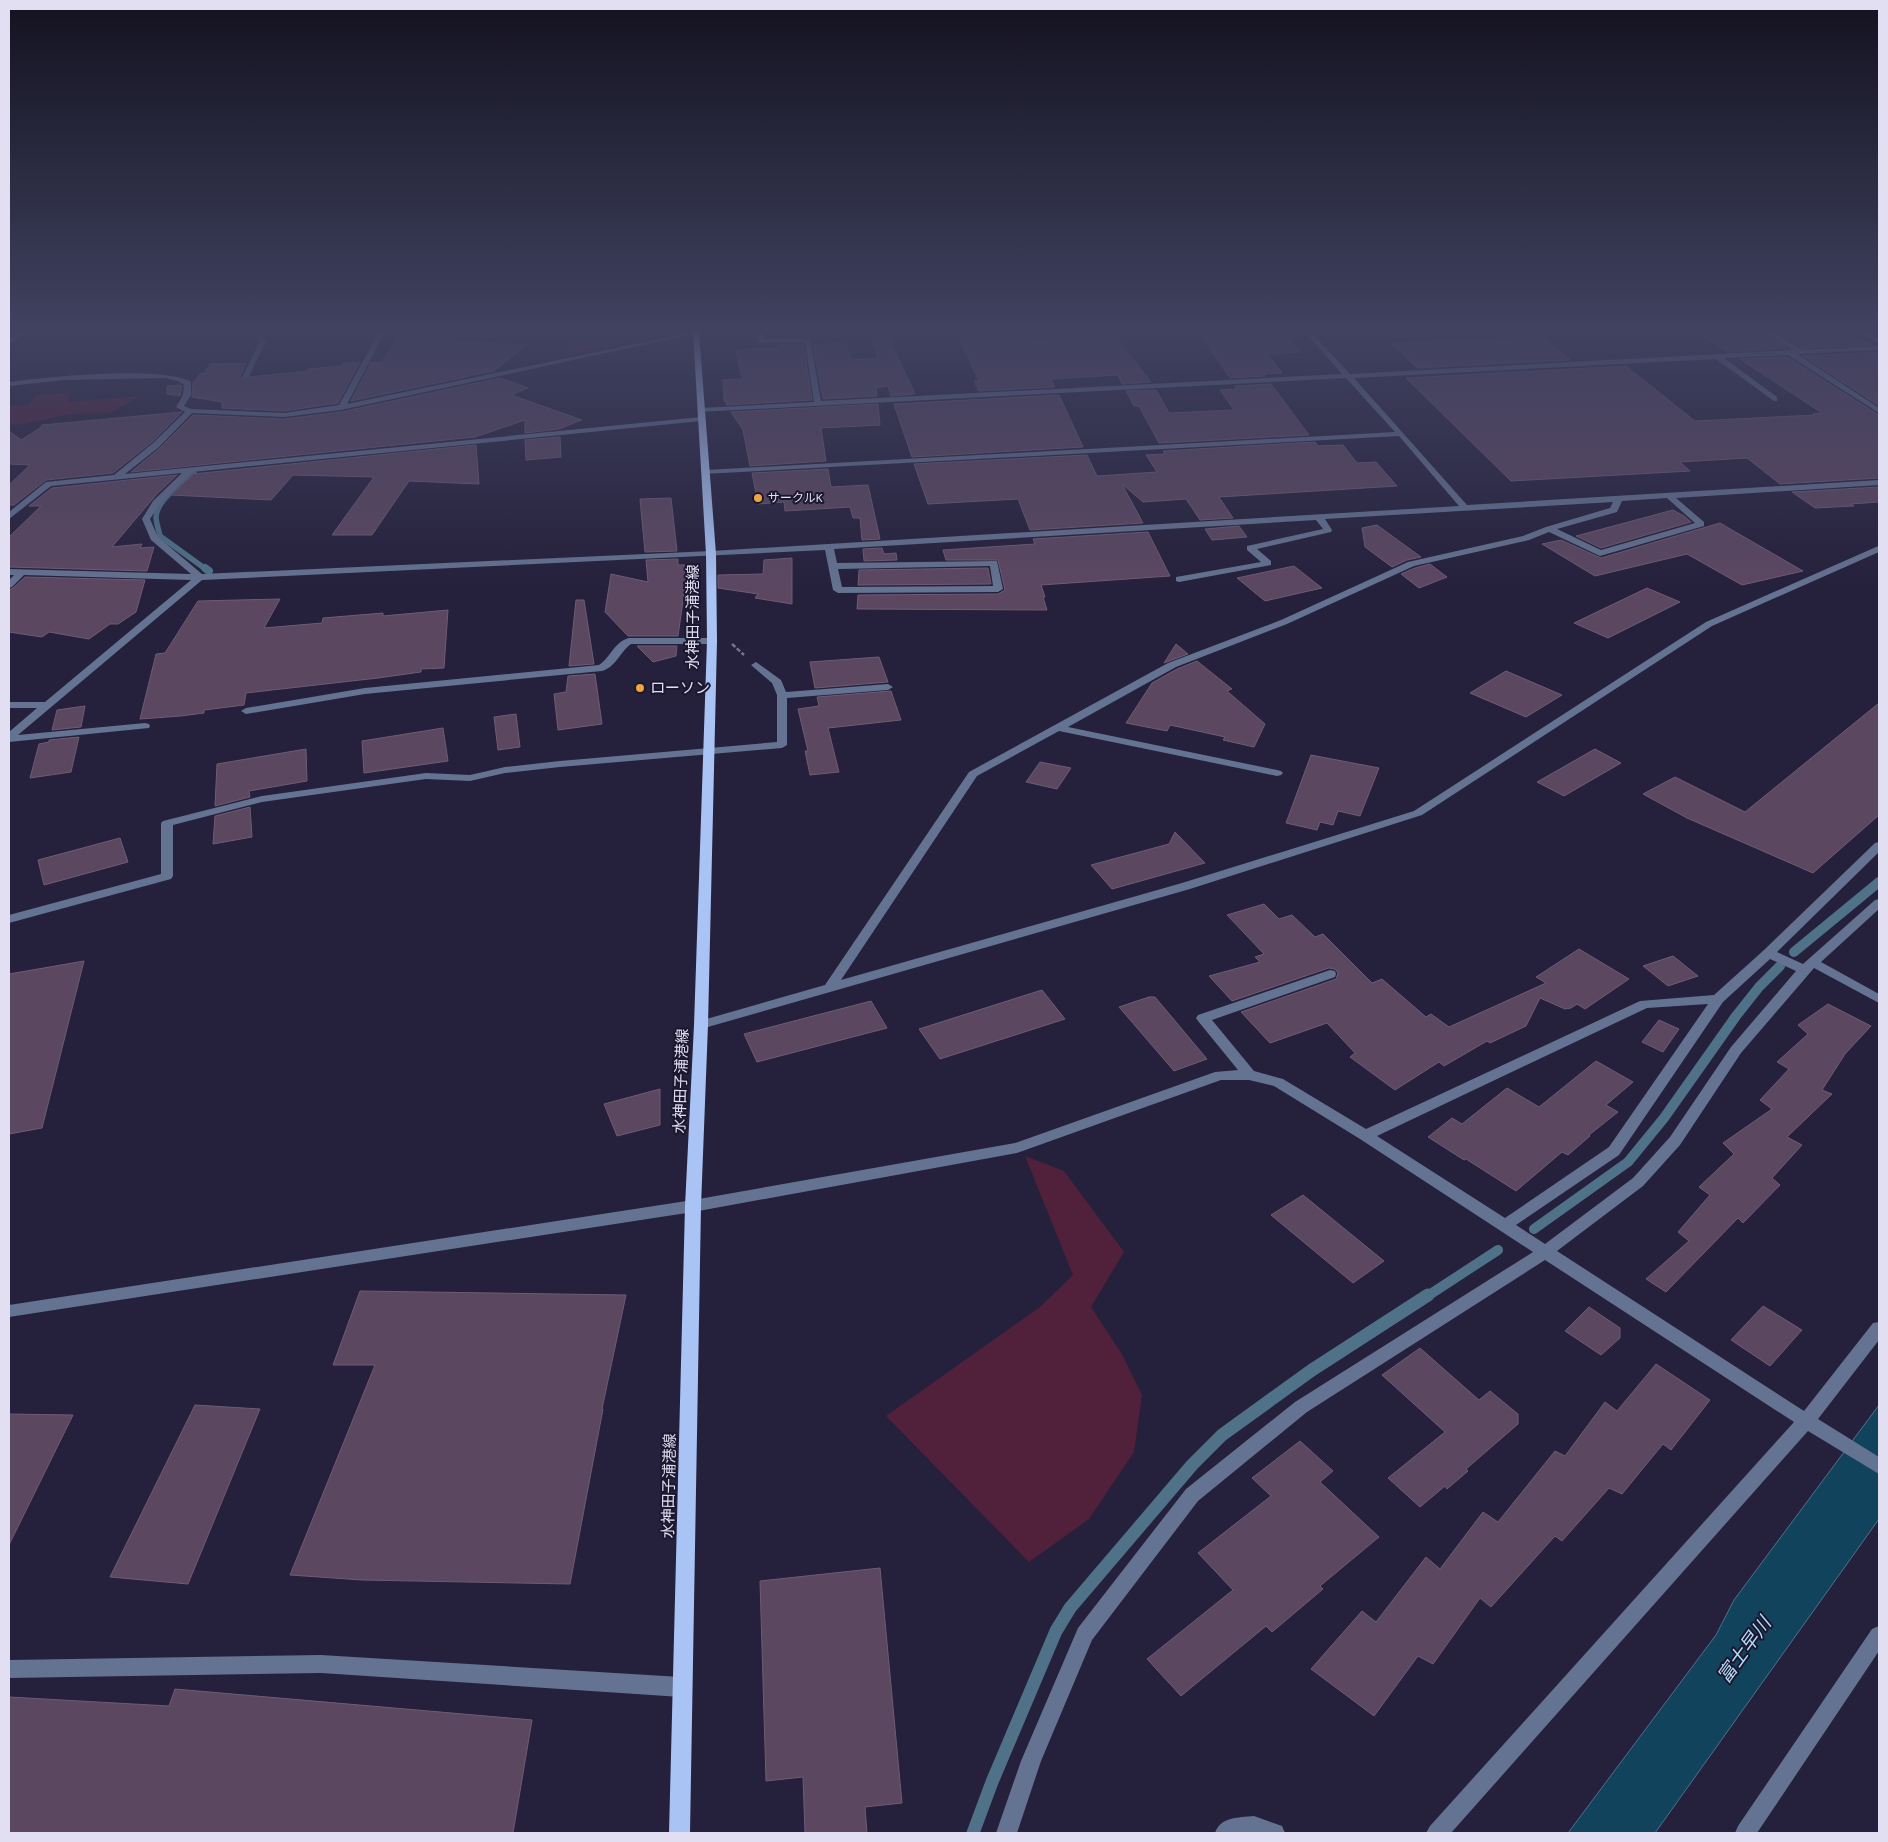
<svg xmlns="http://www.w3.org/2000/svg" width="1888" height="1842" viewBox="0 0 1888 1842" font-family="'DM Sans','Noto Sans JP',sans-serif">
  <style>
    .green { fill: #51213c }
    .water { fill: #11435c; stroke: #4f7289 }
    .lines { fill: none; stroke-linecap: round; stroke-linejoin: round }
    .stream-far3 { stroke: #4f7289; stroke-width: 5.5 }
    .stream-far2 { stroke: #4f7289; stroke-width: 8 }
    .stream-far1 { stroke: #4f7289; stroke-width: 10 }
    .stream { stroke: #4f7289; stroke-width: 13 }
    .building { fill: #5c4761; stroke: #705b75 }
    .path { stroke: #77738a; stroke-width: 2.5; stroke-dasharray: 4.5 2; stroke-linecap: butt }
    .minor { fill: #647391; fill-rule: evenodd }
    .major { fill: #a9c3f4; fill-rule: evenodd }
    .poi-dot { fill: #f0a63e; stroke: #1c1730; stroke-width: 2 }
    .labels { text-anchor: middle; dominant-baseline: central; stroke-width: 4; stroke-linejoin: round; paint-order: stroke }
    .far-poi-label { font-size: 12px; fill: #e1dff1; stroke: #1c1730; text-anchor: start }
    .street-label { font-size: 15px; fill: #e1dff1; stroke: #1c1730 }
    .poi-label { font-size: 15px; fill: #e1dff1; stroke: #1c1730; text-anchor: start }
    .near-water-label { font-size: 19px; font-style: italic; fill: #b4def7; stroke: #1c1730 }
  </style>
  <rect width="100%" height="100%" fill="#25203b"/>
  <path class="green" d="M579 332H668L560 357Z
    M70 392 68 402 141 396 109 413 70 414 24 424 9 425V406L29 404 36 396Z
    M1025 1156 1064 1171 1124 1252 1091 1307 1123 1356 1142 1395 1134 1452 1089 1519 1029 1562 886 1416 1040 1307 1073 1275Z"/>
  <path class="water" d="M1879 1405V1519L1655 1833H1568L1716 1635 1734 1600Z"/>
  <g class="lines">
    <path class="stream-far3" d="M246 388 245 378 263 341 256 332
      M194 473C182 484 157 499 156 517 156 523 159 530 160 536L207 570"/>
    <path class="stream-far2" d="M205 568 209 571"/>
    <path class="stream-far1" d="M1794 952 1879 882
      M1534 1229 1628 1162 1664 1118 1736 1016 1759 987 1780 966
      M1426 1297 1498 1250"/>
    <path class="stream" d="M973 1833 992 1782 1056 1631 1070 1608 1192 1465 1222 1435 1312 1370 1428 1295"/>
  </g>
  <path class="building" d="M398 332H458L455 342 526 345 494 371 351 401 371 362H382L387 353H390Z
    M960 332H1026L1030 339 1097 336 1095 332H1112L1151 382 1122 384 1118 375 1051 379 1055 387 979 391 974 381H979L961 342 963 341Z
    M1198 332H1282L1301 352 1268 354 1282 373 1264 374 1265 376 1230 378Z
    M1697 332H1747L1753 335 1766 334 1787 348 1728 352Z
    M1818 332H1849L1870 345 1803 348 1780 334Z
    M887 334 915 394 891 396 888 386 876 388 877 396 823 399 813 345 845 343 852 360 878 358 872 340Z
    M1543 337 1570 360 1417 368 1392 344Z
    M801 344 804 346 812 400 727 405 724 400 723 380 742 379 736 350 778 348V345Z
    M1879 352V406L1803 356Z
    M1787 357 1879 415V478L1780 484 1747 458 1680 462 1690 471 1511 481 1406 378 1626 366 1695 421 1815 415 1813 414 1822 413 1740 359Z
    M360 362 338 403 284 411 222 408V402L192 397 193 383 200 374 205 373 210 364 246 363 239 378 308 371V369L341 366 343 363Z
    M500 378 528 388 511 395 582 420 559 429 525 433V420L475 437 131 472 160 448 193 415 284 419 341 412Z
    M1271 384 1309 435 1159 443 1139 406H1134L1126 391 1156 390 1169 413 1234 410 1220 390 1237 389 1235 386Z
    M180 385 182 386 180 396 167 394V386Z
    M1059 395 1083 447 912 457 894 404Z
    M878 404 880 425 821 428 826 461 750 466 743 430 731 412Z
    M182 412 152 442 113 473 46 480 14 505H9V485L30 465 9 464V431L21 440 40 428 42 425Z
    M560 437 561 457 526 460 525 440Z
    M1315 442 1318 446 1343 445 1357 463 1376 462 1397 486 1219 497 1233 518 1200 520 1186 499 1143 502 1122 484 1143 523 1030 530 1018 499 928 504 914 464 1087 455 1097 476 1157 472 1146 455 1165 454 1163 451Z
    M476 445 479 484 409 481 372 535H332L374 477 293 475 271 500 171 495 193 474Z
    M828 469 831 487 868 485 880 539 862 540 860 518H853L850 507 785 511 784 502 758 504 752 473Z
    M177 475 156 495 112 547 142 544 140 548 154 547 147 571 9 567V537L41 506H29L52 488Z
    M1879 487V502L1851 504 1854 506 1815 508 1792 492Z
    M671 498 677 551 645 552 640 499Z
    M1673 510 1684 516 1691 522 1601 548 1576 536Z
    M1720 523 1803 571 1742 585 1687 554 1595 576 1542 544 1561 540 1601 558Z
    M1377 525 1421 557 1407 560 1392 567 1365 547 1362 528Z
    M1239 526 1247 537 1212 540 1205 529Z
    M1148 532 1170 576 1041 585 1045 597H1043L1047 610 857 609 858 595 998 594 1005 590 998 560H946L943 550 1035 544 1033 539Z
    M882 548 884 554 896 553 897 560 864 561 863 549Z
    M792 558V604L755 598 758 594 718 588V575L763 574 764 560Z
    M678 559V565H688L678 636H628L605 612 611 574 648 582 646 560Z
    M1430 564 1447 577 1419 588 1401 574 1415 568Z
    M1294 566 1322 588 1265 601 1237 578Z
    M988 568 991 584 858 585 859 570Z
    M25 577 145 580 136 612 118 624H110L89 639 49 632 42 637 9 632V590L13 588Z
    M1647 588 1680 602 1608 638 1574 623Z
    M280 599 264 628 322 623 323 618 383 613V616L448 610 444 668 421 669V672L378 678 246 693 244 705 204 710V713L181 716 140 719 156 654 165 653 198 601Z
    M576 600H584L594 664 569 666Z
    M1176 644 1188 654 1164 663Z
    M637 646H677L676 656 653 662Z
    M879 657 888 682 815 688 810 662Z
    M1197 661 1232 689 1227 691 1265 724 1254 747 1223 740 1225 737 1170 725 1167 731 1126 723 1152 683 1177 669Z
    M1506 671 1562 695 1526 717 1470 693Z
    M595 674 602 724 558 730 554 694 566 692 568 676Z
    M891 691 901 720 828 728 839 772 810 775 805 751H808L798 709 819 706 817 697Z
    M1879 703V815L1813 873 1687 818 1643 794 1675 777 1745 812Z
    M85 706 81 727 52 730 57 710Z
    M516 714 520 747 498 750 494 717Z
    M443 728 448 761 364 773 362 741Z
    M79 737 71 772 30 778 39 744 49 742V740Z
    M306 749 307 781 249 791 250 797 215 806 217 764Z
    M1595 749 1621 763 1564 796 1537 782Z
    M1311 755 1379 768 1360 816 1338 811 1333 825 1320 822 1317 830 1286 823Z
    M1040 762 1071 768 1057 789 1026 782Z
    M250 807 252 837 213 844 215 816Z
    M1175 832 1205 863 1112 889 1091 865 1169 844Z
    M120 838 128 862 44 885 38 860Z
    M1264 904 1279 919 1292 915 1315 937 1323 934 1372 983 1382 979 1426 1017 1431 1014 1449 1027 1546 983 1536 977 1579 949 1629 979 1585 1009 1577 1004 1571 1008 1565 1009 1540 998 1526 1026 1490 1043 1487 1041 1444 1066 1439 1062 1395 1090 1350 1057 1355 1053 1327 1023 1270 1043 1241 1012 1336 979 1338 973 1335 969 1329 968 1232 1001 1209 976 1260 962 1255 957 1264 954 1227 915Z
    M1673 956 1698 976 1668 986 1643 966Z
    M84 961 42 1128 9 1134V974Z
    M1042 990 1065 1019 940 1059 919 1029Z
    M1149 997H1155L1207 1059 1174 1071 1119 1007Z
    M871 1001 887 1028 757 1062 744 1034Z
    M1828 1004 1871 1026 1845 1054 1822 1090 1832 1094 1787 1137 1802 1145 1772 1178 1780 1185 1743 1223 1738 1218 1666 1292 1646 1279 1689 1241 1678 1232 1710 1195 1699 1187 1734 1154 1723 1143 1772 1109 1760 1100 1789 1069 1777 1062 1808 1034 1798 1025Z
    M1659 1020 1679 1029 1663 1052 1642 1042Z
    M1596 1061 1633 1082 1606 1105 1618 1112 1589 1135 1590 1136 1568 1155 1562 1152 1516 1191 1466 1159 1464 1160 1428 1137 1452 1118 1462 1124 1507 1088 1539 1107Z
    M660 1089V1125L617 1136 604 1104Z
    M1303 1195 1384 1261 1353 1283 1271 1215Z
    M360 1291 626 1295 602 1409H603L570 1584 362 1580 290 1575 375 1365H333Z
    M1763 1306 1802 1330 1770 1366 1731 1340Z
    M1589 1307 1620 1328V1338L1601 1355 1565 1331Z
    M1420 1348 1479 1400 1490 1391 1518 1414V1424L1466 1469 1468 1471 1447 1489 1445 1486 1420 1507 1388 1478 1445 1432 1382 1375Z
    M1656 1364 1710 1400 1671 1450 1663 1444 1622 1494 1609 1488 1562 1541 1555 1536 1491 1607 1480 1598 1433 1664 1418 1656 1374 1716 1311 1669 1362 1611 1376 1622 1426 1557 1440 1569 1483 1512 1498 1522 1555 1451 1565 1456 1605 1402 1617 1411Z
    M195 1405 260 1409 188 1584 110 1577Z
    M9 1414 73 1415 9 1545Z
    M1300 1441 1333 1471 1320 1482 1379 1537 1320 1586 1323 1589 1272 1632 1266 1626 1181 1696 1147 1659 1233 1590 1198 1553 1271 1496 1252 1478Z
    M880 1568 902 1803 865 1807 867 1833H805L803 1777 766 1781 760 1581Z
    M175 1689 532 1720 513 1833H9V1697L169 1706Z"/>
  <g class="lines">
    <path class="path" d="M732 644 744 655"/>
    <path class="minor" d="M22 332H29L9 343V338Z
      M379 332H385L347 404 693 332 699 333 341 410 284 417 192 413 159 447 125 474 701 417 705 419 701 421 192 472 159 505 150 519 158 537 202 574 711 551 1459 506 1399 436 703 474V470H706L1395 432 1346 378 698 412V408H701L814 402 805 342 762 343 758 341V332H764L765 339H810L821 401 1342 374 1305 332H1311L1350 374 1793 350 1766 332H1773L1803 350 1879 346V350L1797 354 1879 408V413L1788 355 1724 358 1777 397V401H1774L1716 359 1354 378 1467 505 1879 480V485L1676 498 1704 522V526L1600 556 1549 532 1529 540 1414 566 1287 624 1176 667 1068 727 1277 770 1281 771 1283 773 1281 775 1277 776 1059 731 977 776 841 980 1182 883 1414 811 1706 622 1876 547 1879 546V552L1712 626 1422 815 1190 889 701 1029 696 1028 694 1025 696 1022 825 985 969 772 1168 663 1281 620 1408 562 1523 536 1546 527 1610 508 1613 502 1325 519 1332 530 1331 532 1257 549 1271 561V565L1179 582 1176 581V577L1261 562 1247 550V546L1323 529 1316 520 834 549 837 563 997 561 1003 589 998 592 838 593 833 590 825 550 202 580 18 735 145 723 149 724 150 726 149 728 9 742V732L37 708H9V702H45L191 580 24 575 12 587 9 588V580L14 575H9V569L191 574 151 540 142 519 153 501 182 473 51 486 9 519V512L46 482 114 475 153 443 185 412 176 407 183 395 184 385 178 381 165 378 64 380 9 386V382C46 377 162 365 191 382V395L184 406 191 409 284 413 339 405ZM1667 498 1695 523 1601 550 1557 529 1617 512 1622 501ZM990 566 993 586 842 587 838 569Z
      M1861 332H1868L1879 338V343Z
      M629 638H712L717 641 712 644H631C620 652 616 667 602 671L365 694 246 714 241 711 246 708 365 688 599 665C611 657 614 642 629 638Z
      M756 662 781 680 786 692 888 684 893 687 888 690 787 698V745L782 748 560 767 505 773 470 781 426 779 262 802 173 825V876L171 879 9 923V915L161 874V823L163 821 262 796 426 773 470 775 505 767 560 761 777 742V695L772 683 751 665Z
      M1879 842V852L1777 952 1803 964 1875 900 1879 899V909L1821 962 1879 994V1003L1814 968 1741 1053 1680 1145 1643 1186 1557 1251 1804 1411 1873 1323 1879 1322V1340L1818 1419 1879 1457V1474L1808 1431 1451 1833H1426L1430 1826 1794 1422 1545 1260 1307 1412 1198 1501 1092 1640 1041 1761 1017 1833H996L1021 1761 1078 1628 1186 1489 1295 1402 1533 1252 1360 1139 1274 1086 1249 1080H1221L1017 1153 693 1212 9 1317V1305L693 1200 1015 1143 1215 1072 1238 1070 1198 1021 1196 1018 1198 1015 1330 970 1335 971 1336 974 1335 977 1212 1020 1254 1071 1283 1079 1366 1129 1640 1001 1714 995 1764 950 1875 843ZM1770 959 1796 971 1731 1047 1670 1137 1633 1178 1545 1244 1516 1225 1619 1155 1723 1002ZM1708 1004 1609 1147 1505 1218 1377 1136 1647 1008Z
      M1879 1626V1651L1757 1833H1735L1738 1826 1872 1629Z
      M321 1655 681 1677 688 1680 691 1687 688 1694 681 1697 321 1673 9 1678V1660Z
      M1254 1816 1282 1826 1285 1833H1215C1221 1816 1238 1818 1254 1816Z"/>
    <path class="major" d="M693 332H699L716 554 717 641 708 1025 701 1206 690 1833H669L685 1206 694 1025 707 641 706 554Z"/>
  </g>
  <linearGradient id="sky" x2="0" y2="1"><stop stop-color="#141220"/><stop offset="0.56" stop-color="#404260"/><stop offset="1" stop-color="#404260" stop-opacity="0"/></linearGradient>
  <rect width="1888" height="589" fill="url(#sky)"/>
  <g class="poi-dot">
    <circle cx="758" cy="498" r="5"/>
    <circle cx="640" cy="688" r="5"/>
  </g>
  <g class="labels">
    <g class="far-poi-label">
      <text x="768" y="498">サークルK</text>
    </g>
    <g class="street-label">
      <text transform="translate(693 617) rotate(-90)">水神田子浦港線</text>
      <text transform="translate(681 1081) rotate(-88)">水神田子浦港線</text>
      <text transform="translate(669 1486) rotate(-89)">水神田子浦港線</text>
    </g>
    <g class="poi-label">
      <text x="650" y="688">ローソン</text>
    </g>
    <g class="near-water-label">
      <text transform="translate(1744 1650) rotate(-54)">富士早川</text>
    </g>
  </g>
  <rect width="1888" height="1842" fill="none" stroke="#e1dff1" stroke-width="20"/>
</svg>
